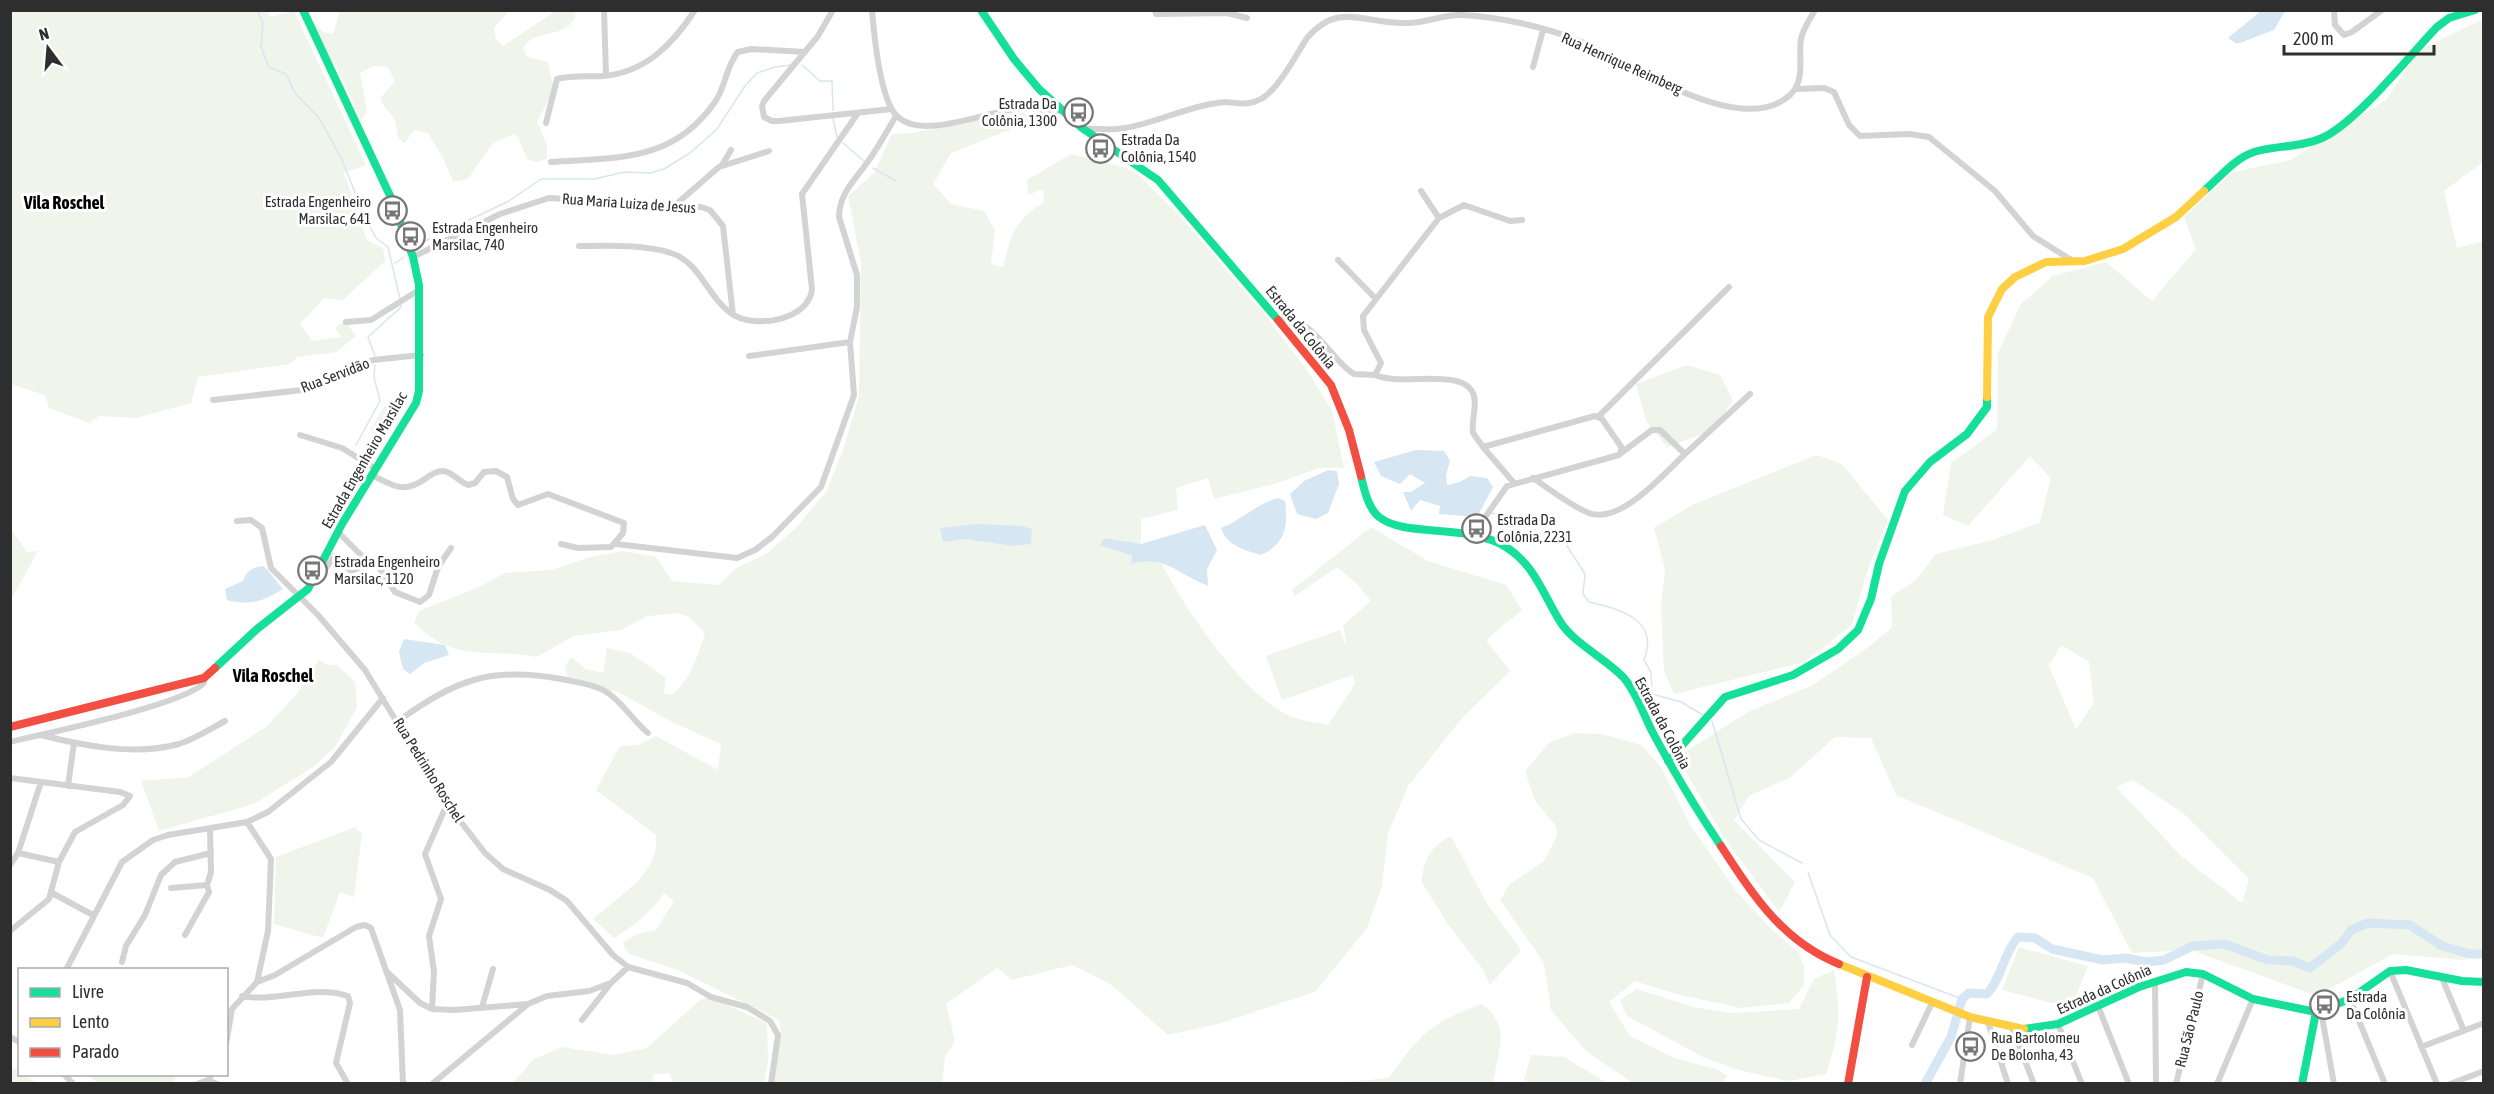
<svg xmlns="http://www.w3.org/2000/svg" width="2494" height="1094" viewBox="0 0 2494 1094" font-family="'Asap Condensed',sans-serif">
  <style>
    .green { fill: #f0f5eb; fill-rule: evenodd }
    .water { fill: #d6e6f3 }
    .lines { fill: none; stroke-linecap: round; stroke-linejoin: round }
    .stream { stroke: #d6e6f3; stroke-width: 1.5 }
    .river { stroke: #d6e6f3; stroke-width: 9 }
    .street { stroke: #d3d3d3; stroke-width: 6 }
    .fast { stroke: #16e098; stroke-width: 8 }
    .slow { stroke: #ffcf43; stroke-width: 8 }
    .jam { stroke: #f24e42; stroke-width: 8 }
    .labels { text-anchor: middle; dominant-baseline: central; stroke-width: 6; stroke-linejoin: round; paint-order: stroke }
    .street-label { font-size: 15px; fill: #2e2e2e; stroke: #fff }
    .poi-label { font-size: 15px; fill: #2e2e2e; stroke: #fff; text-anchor: start }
    .quarter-label { font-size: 18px; font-weight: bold; fill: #000; stroke: #fff }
  </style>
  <rect width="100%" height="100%" fill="#fff"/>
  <path class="green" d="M267 10 270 17 294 11 366 165 344 173 367 240 383 248 385 261 343 300 324 298 300 324 312 341 341 337 335 328 345 321 356 336 336 352 297 357 290 364 198 377 191 403 136 418 99 416 89 423 49 408 45 395 11 384V11Z
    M340 11H509L494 28 496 39 503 46 554 12 573 11 576 16C564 41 533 27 523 49L527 57 548 62 554 90 537 122 547 144V159L538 162 528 160 518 138 514 134 492 144 468 179 453 182 443 158 428 133 414 130 405 143C393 138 399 126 393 117 389 109 381 107 381 97L395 82 388 67 374 66 360 73 367 112 361 120 336 66 331 64 312 25 313 20 323 32 333 34Z
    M2483 19V162L2444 191 2457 248 2483 241V955L2463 960 2393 954 2317 996 2191 950 2132 953 2093 878 1896 795 1871 738 1835 737 1791 777 1749 796 1734 820 1795 882 1779 912 1723 836 1677 757 1748 712 1813 685 1870 646 1892 627 1891 597 1917 579 1936 554 1993 540 2040 522 2051 478 2030 456 1968 526 1943 515 1951 463 1997 430 1998 353 2021 304 2053 276 2106 262 2152 301 2196 249 2184 217 2233 172 2290 160 2386 100 2419 50ZM2061 645 2089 662 2094 703 2076 729 2047 662 2050 664ZM2133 780 2184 814 2249 879 2242 903 2182 857 2116 787Z
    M1023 112 1033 121 951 153 933 184 951 204 984 211 995 230 991 264 1003 267C1012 233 1013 222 1044 202L1043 189 1028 195 1027 180 1071 154 1123 167 1138 174 1179 215 1265 315 1306 369 1332 410 1344 468H1319L1274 484 1214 499 1208 478 1176 488 1178 510 1141 519V544L1106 538 1101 545 1132 556 1131 563 1144 560 1160 561C1185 608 1239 691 1288 715 1299 721 1315 722 1328 725L1355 684 1353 675 1282 700 1266 656 1340 630 1347 648 1343 625 1371 601 1357 584 1337 567 1295 596 1292 590 1371 527 1428 561 1506 585 1522 610 1486 640 1510 671 1462 718 1408 786 1388 833 1382 886 1367 928 1315 992 1218 1024 1168 1035 1109 983 1072 965 1012 980 997 968 946 1004 955 1041 945 1056 942 1084 772 1083 781 1032 779 1020 678 970 629 954 622 943 637 934 656 930 674 901 664 893C652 913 633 926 614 938L593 919C617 897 661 873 656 835L596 790 620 746 638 745 656 736 718 770 721 744 672 722 618 692 591 686 568 677 565 666 572 657 585 669 603 673 607 648 630 653 666 678 664 693 672 695C691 678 698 656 705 633L689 617 677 613 648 616 621 630 574 636 537 657C484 647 458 665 414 623L419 611 479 587 505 573 551 570 590 557 623 551 656 557 672 581 719 585 736 568 766 554 795 529 826 492 842 453 859 396 861 262 848 196 874 173 892 134 912 133Z
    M1687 365 1720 375 1733 401 1711 431 1667 447 1646 421 1636 384Z
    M386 404 400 412 384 439 370 430Z
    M1816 455 1841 463 1888 520 1867 572 1852 625 1804 662 1674 694 1664 671 1661 605 1665 569 1654 528 1692 505Z
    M11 529 27 552 38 551 11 600Z
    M319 660 327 665H337L355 682 357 707 335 747 313 767 254 804 159 831 141 781 189 777 267 726 295 696Z
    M1575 733 1602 734 1641 745 1661 767 1689 823 1736 891 1770 928 1799 953 1804 967V985L1789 1003 1741 1008 1676 994 1635 981 1609 1002 1630 1036 1674 1058 1716 1069 1728 1076 1721 1083H1633L1586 1051 1551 1010 1544 963 1500 900 1509 885 1544 861 1557 836 1556 826 1535 801 1525 771 1549 743Z
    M355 827 362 834 354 897 340 892 323 938 274 924 276 857Z
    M1451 836 1486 902 1521 950 1490 985 1482 968 1449 926 1421 881C1426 857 1429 848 1451 836Z
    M2019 947 2088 966 2071 1008 2002 990Z
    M1834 970C1841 1015 1840 1031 1826 1074L1789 1081 1742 1071 1705 1058 1627 1016 1620 1000 1637 989 1693 1007 1732 1013 1799 1009 1814 979Z
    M709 997 767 1023 768 1060 764 1083H674L669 1073 653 1075V1083L512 1084 534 1059 562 1047 613 1055 647 1048 700 1000Z
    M1482 1004C1513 1028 1497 1052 1493 1083H1336L1389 1078C1420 1034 1430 1023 1482 1004Z
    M1531 1055 1564 1057 1607 1083H1532L1524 1080Z
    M10 1067 19 1071 20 1074 24 1075 37 1083H11Z
    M87 1075H177L172 1084 98 1083Z"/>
  <path class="water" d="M2262 10 2285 11 2274 30 2237 44 2228 38Z
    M1416 450 1444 451 1450 461 1446 475 1447 485 1460 482 1470 476 1487 478 1493 487 1477 517 1439 514 1440 506 1420 500 1411 511 1403 492H1411L1425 483 1410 474 1400 484 1381 476 1374 462Z
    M1328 470 1337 471 1339 484 1328 513 1316 519 1297 514 1290 494 1304 481Z
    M1278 498 1285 501C1288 527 1286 543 1261 555 1245 550 1227 546 1221 528 1243 519 1255 505 1278 498Z
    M977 524 1022 526 1032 529 1031 544 1013 546 967 539 943 542 940 528Z
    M1205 525 1217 550 1207 569 1208 586C1180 575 1163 554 1131 564L1132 556 1100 545 1105 538 1141 544Z
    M264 566 283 589C264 601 250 606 227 600L225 589 243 581C247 570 253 567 264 566Z
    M404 639 445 645 449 655 424 663 410 674 403 669 399 652Z"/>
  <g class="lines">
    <path class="stream" d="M257 10 263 23 261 47 269 67 286 74 295 93 320 119 342 160 365 217 376 238 388 247 400 299
      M802 65 820 81H832L833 110
      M833 118 837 137
      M843 143 864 161
      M873 168 896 181
      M417 248 425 241 509 201 541 179H594L625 172 650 173 664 169 690 153 717 129 745 86 757 73 775 67 791 65
      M395 263 404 257
      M375 356 368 337 401 307V303
      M356 445 380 401 374 377 375 365
      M1490 513 1538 519 1555 527 1585 574 1583 594 1589 602C1619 609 1660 619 1644 660L1651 672 1652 694 1681 702 1703 715
      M1712 721 1741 819 1759 840 1802 863
      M1808 872 1830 935 1851 957 1962 999"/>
    <path class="river" d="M1925 1084 1951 1037 1962 999 1969 993 1987 994C2002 978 2003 954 2018 937L2035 938 2052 949 2103 960 2126 958 2146 962 2164 960 2193 946 2224 944 2268 960 2293 961 2310 968 2342 943 2351 930 2368 923 2410 925 2442 946 2470 954H2484"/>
    <path class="street" d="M604 10 606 75
      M833 10 818 36 764 101 762 106 764 117 772 121H779L892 109
      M872 10C874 34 880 102 898 117 922 139 980 114 1010 110 1027 107 1044 110 1061 111
      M1155 10 1156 14 1227 13 1247 18
      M2334 10 2335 25 2344 35 2352 32 2382 10
      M1533 67 1543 30
      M1796 89 1824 88 1834 92 1849 125 1860 136 1909 134 1929 137 1995 191 2033 236 2073 261
      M546 123 557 79C572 75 588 77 604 76 646 72 673 44 695 10
      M1085 129C1098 128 1112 131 1125 128 1156 123 1186 107 1217 103 1233 100 1245 108 1261 99 1278 90 1296 55 1307 38 1340 0 1364 25 1408 23 1426 23 1444 14 1462 15 1499 17 1542 26 1577 40 1627 60 1740 141 1790 95 1806 80 1798 57 1801 39 1803 29 1810 19 1815 10
      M551 162C618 157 672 163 715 102 726 86 726 66 738 52L751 49 805 52
      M722 165 731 150
      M1421 191 1439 218
      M674 206 719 167 769 151
      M579 246C608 246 643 244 671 253 700 262 708 298 732 314 754 329 809 321 812 289L802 194 858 113
      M413 257 500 214 549 198 701 207 710 210 723 226 733 315
      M1338 260 1375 298
      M1278 320C1313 314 1329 359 1354 374L1375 375 1381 363 1364 330 1363 316 1439 218 1464 205 1510 221 1522 220
      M346 322 371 320 419 290
      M749 356 850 342
      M1375 375C1400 387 1466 366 1474 396 1477 409 1471 421 1473 433L1483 447 1595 416 1602 419 1622 448 1619 455 1507 486 1474 533
      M213 400 302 390 373 360 421 355
      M1599 416 1729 287
      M300 435 342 448 376 469
      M1483 447 1514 483
      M1621 453 1652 430H1660L1685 454 1750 394
      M372 475C394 486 403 494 425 479 430 475 436 471 443 471 453 472 459 482 468 485L475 483 484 472 496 471 507 477 513 499 518 505 548 494 624 523 623 533 611 547 578 548 561 544
      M1533 478C1551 490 1569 505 1589 513 1620 525 1664 474 1685 454
      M237 521 251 520 262 528 271 568 318 615 365 670 447 804 485 853 503 869 550 890 567 901 613 955 628 967 687 983 711 997 747 1007 770 1021 778 1035 771 1084
      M338 532 368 562
      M616 544 737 558 755 550 772 537 821 487 854 395 850 342 857 307V275L839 217C839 193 856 179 869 160 879 146 887 131 896 116
      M334 557 351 571 375 561 395 592 420 602 429 595 438 567 451 548
      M314 576 322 574 334 556
      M398 721C455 680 491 666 561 679 575 682 593 684 605 691 622 701 633 721 648 733
      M41 735C84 746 135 756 179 744 195 739 210 729 225 721
      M10 742C47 733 183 705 204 683V678
      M10 778 120 792 130 796 123 805 75 832 59 862 49 899 10 931
      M68 786 74 743
      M447 804 425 854 441 899 429 936 434 972 432 1009 454 1010 528 1004 547 996 589 991 611 983 628 967
      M18 853 59 862
      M10 865 18 853 41 782
      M207 885 211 872 210 828
      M171 888 207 885 209 892 185 935
      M52 893 93 915
      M122 962 126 946 145 915 161 875 175 862 211 853
      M66 970 122 862 153 840 168 835 247 822 268 812 331 762 383 698
      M386 971 420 1003 432 1009
      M2390 971 2437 1084
      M2442 978 2464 1031
      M2155 981 2156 1084
      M257 982 275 975 356 927 365 925 371 928 400 1010 403 1084
      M242 996C275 1003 315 984 348 996L350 1003 336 1063 348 1084
      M2350 999 2385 1084
      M2098 1006 2129 1084
      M482 1007 493 969
      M2321 1011 2334 1084
      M582 1020 611 983
      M1988 1022 2008 1084
      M2058 1024 2082 1084
      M2012 1028 2034 1084
      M10 1037 20 1042
      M226 1044 232 1009 257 982 268 931 271 859 247 822
      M1912 1045 1932 1003
      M2421 1047 2484 1023
      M64 1074 73 1084
      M208 1080 217 1084
      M197 1084 208 1080 212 1074
      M432 1084 528 1004
      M1960 1084 1970 1017
      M2176 1084 2203 974
      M2217 1084 2253 999
      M2450 1084 2484 1071"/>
    <path class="fast" d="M981 10 1014 59 1039 89 1082 128 1158 180 1278 320
      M2204 191C2219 178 2235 158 2254 152 2276 145 2300 148 2322 138 2356 123 2409 56 2437 27L2449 18 2475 10
      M1361 476C1364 489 1368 508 1379 517 1405 538 1468 523 1506 547 1536 566 1543 595 1561 623 1574 643 1606 659 1623 677 1636 691 1644 716 1653 733 1674 772 1696 809 1721 846
      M215 668 257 629 308 589 342 524 416 403 419 391V285L413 257 392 200 303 10
      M1668 761 1725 697 1793 675 1838 649 1858 630 1871 599 1879 564 1905 491 1930 462 1967 434 1987 407V397
      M2024 1029 2058 1024 2139 987 2186 972 2203 974 2253 999 2316 1012 2350 999 2390 971 2406 970 2462 981 2484 982
      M2302 1084 2316 1012"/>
    <path class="slow" d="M1987 397 1988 317 2002 289 2015 277 2046 262 2085 261 2123 249 2176 217 2204 191
      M1839 964 1970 1017 2024 1029"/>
    <path class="jam" d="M1278 320 1331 385 1349 430 1361 476
      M10 727 204 678 215 668
      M1721 846C1753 895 1782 941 1839 964
      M1848 1084 1867 977"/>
  </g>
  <defs>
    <symbol id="bus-ring" viewBox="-11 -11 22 22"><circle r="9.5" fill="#fff" stroke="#777" stroke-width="1.5"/><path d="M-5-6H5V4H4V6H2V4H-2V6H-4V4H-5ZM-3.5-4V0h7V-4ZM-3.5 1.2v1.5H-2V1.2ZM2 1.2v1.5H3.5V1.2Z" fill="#777"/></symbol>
  </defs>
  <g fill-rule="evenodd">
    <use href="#bus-ring" x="1062" y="96" width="33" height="33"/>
    <use href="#bus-ring" x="1084" y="132" width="33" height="33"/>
    <use href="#bus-ring" x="376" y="194" width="33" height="33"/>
    <use href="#bus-ring" x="394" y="220" width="33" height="33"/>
    <use href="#bus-ring" x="1460" y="512" width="33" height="33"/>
    <use href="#bus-ring" x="296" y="554" width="33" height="33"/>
    <use href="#bus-ring" x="2308" y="988" width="33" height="33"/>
    <use href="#bus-ring" x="1954" y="1030" width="33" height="33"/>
  </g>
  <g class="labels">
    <g class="street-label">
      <text transform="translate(1622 63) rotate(24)">Rua Henrique Reimberg</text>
      <text transform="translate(629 203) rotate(4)">Rua Maria Luiza de Jesus</text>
      <text transform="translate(1301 327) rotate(51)">Estrada da Colônia</text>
      <text transform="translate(335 375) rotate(-21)">Rua Servidão</text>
      <text transform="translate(364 460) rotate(-60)">Estrada Engenheiro Marsilac</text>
      <text transform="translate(1663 723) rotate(62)">Estrada da Colônia</text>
      <text transform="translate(429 770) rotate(58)">Rua Pedrinho Roschel</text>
      <text transform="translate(2104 989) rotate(-24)">Estrada da Colônia</text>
      <text transform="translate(2189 1029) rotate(-76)">Rua São Paulo</text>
    </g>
    <g class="poi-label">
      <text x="1057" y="103" text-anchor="end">Estrada Da<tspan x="1057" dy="17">Colônia, 1300</tspan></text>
      <text x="1121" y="139">Estrada Da<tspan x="1121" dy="17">Colônia, 1540</tspan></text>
      <text x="371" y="201" text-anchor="end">Estrada Engenheiro<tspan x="371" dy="17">Marsilac, 641</tspan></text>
      <text x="432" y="227">Estrada Engenheiro<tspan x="432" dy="17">Marsilac, 740</tspan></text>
      <text x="1497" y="519">Estrada Da<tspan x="1497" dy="17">Colônia, 2231</tspan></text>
      <text x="334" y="561">Estrada Engenheiro<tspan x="334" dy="17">Marsilac, 1120</tspan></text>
      <text x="2346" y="996">Estrada<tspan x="2346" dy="17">Da Colônia</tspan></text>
      <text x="1991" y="1037">Rua Bartolomeu<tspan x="1991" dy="17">De Bolonha, 43</tspan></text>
    </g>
    <g class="quarter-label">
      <text x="64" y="202">Vila Roschel</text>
      <text x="273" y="675">Vila Roschel</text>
    </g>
  </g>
  <rect width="2494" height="1094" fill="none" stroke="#2e2e2e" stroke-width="24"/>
  <rect x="18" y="968" width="210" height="108" fill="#ffffff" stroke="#ababab" stroke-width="1.5"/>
  <rect x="30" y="988" width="30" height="9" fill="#16e098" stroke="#ababab" stroke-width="1.5"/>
  <text x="72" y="998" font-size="18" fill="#2e2e2e">Livre</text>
  <rect x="30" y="1018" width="30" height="9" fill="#ffcf43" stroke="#ababab" stroke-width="1.5"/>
  <text x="72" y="1028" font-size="18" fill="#2e2e2e">Lento</text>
  <rect x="30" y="1048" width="30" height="9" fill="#f24e42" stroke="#ababab" stroke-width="1.5"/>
  <text x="72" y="1058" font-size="18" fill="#2e2e2e">Parado</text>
  <g transform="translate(48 48) rotate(344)" stroke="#ffffff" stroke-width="4.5" paint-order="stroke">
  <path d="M0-4.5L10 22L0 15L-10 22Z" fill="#2e2e2e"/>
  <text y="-9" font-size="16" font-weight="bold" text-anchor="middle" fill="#2e2e2e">N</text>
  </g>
  <path d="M2284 45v9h150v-9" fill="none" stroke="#2e2e2e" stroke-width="3"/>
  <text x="2293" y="45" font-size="18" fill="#2e2e2e" stroke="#ffffff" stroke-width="4.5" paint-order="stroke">200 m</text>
</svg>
